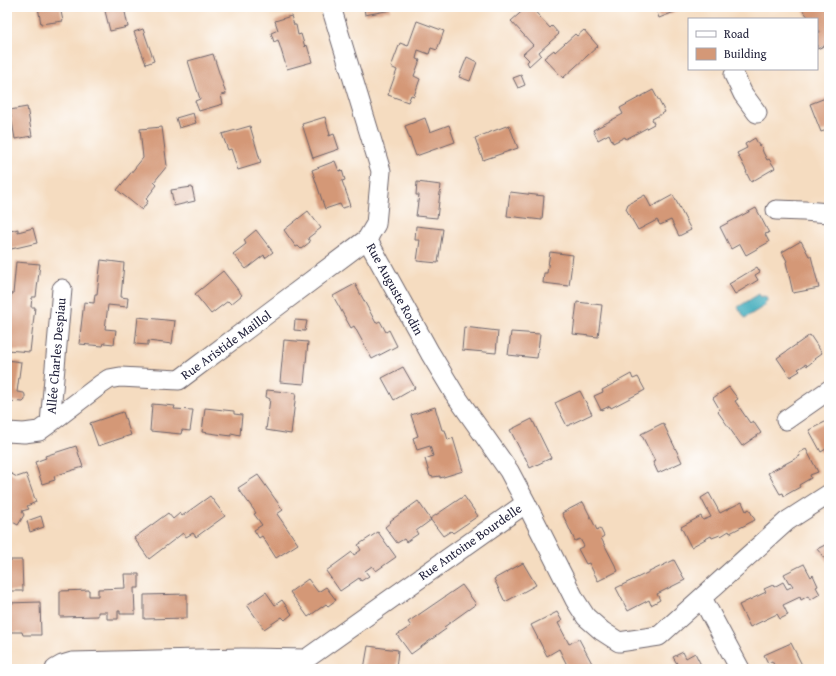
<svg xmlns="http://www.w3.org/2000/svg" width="836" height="676" viewBox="0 0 836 676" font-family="'Gentium Book Plus',serif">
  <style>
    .water { fill: #3caaba; stroke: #2f667a }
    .building { fill: #d49877 }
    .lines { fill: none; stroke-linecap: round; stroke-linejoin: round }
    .minor-casing { stroke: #6c636a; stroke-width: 21 }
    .minor { stroke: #fff; stroke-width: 19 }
    .labels { text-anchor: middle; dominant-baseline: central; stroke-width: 3; stroke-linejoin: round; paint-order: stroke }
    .street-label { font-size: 13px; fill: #22223b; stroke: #fff }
  </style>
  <rect width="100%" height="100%" fill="#fff"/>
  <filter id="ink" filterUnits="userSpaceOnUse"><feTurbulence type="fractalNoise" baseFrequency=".025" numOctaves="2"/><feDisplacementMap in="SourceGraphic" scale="8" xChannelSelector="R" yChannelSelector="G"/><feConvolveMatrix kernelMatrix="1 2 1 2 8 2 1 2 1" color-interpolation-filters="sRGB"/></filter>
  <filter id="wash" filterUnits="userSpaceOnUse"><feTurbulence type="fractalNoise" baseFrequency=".012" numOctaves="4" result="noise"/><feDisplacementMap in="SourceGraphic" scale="16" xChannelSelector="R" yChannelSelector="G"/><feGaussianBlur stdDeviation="0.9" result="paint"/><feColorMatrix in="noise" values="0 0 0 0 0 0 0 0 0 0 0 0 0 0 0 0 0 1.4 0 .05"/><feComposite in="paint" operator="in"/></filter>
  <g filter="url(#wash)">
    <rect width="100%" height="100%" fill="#f5dcc0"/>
    <path class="water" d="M759 294 761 297 763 296 767 297V301L764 303 766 305 745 318 738 307Z"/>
    <g id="blocks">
      <path class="building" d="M38 7H60L63 21 41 24Z
        M104 7H124L128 27 110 31Z
        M364 7H390L391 10 365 15Z
        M527 7H531L550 28 552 26 559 34 539 52 541 55 529 66 527 62 529 60 523 54 533 45 511 21Z
        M655 7H682V9L659 18Z
        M800 7H829V44L817 49V33L820 32 817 28V19H810Z
        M291 16 294 25H296L298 35 301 34 305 47 307 45 312 62 287 69 278 40 274 42 271 33 278 30 275 21Z
        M417 21 444 31 437 50 431 48 429 54 418 50 416 59 420 60 414 76 420 79 414 96 411 95 408 102 388 95 397 70 391 67 400 43 408 46Z
        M143 29 154 61 146 64 134 32Z
        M584 30 598 46 563 78 544 58 554 50 555 52 575 34 577 36Z
        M213 54 226 94 221 95 223 104 199 111 195 101 200 99 188 61Z
        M467 57 477 62 470 81 459 77Z
        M521 75 525 85 518 88 513 78Z
        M653 90 665 112 652 119 654 124 626 139 625 137 613 143 609 134 598 140 593 130 623 114 620 108Z
        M828 97 829 100V129L821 132 810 104Z
        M27 107 32 136 15 139 10 110Z
        M193 113 196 123 179 128 176 118Z
        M325 117 330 135H329V136L334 134 339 149 313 158 302 124Z
        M425 118 430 132 449 125 455 142 416 156 405 126Z
        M509 125 518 148 483 160 475 138Z
        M250 126 261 163 238 170 231 149 228 150 222 134Z
        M162 127 167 166 154 182 157 185 146 199 148 201 142 210 117 190 143 158 140 129Z
        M755 138 759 146 761 145 763 152 767 160 769 159 775 168 751 182 746 172H747L737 153 747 148 745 144Z
        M335 161 339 171 342 170 345 180 342 181 349 200H348L350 206 342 208 340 204 325 209 312 170Z
        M417 182 441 185 437 218 416 216 419 195H416Z
        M192 187 195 201 174 206 171 190Z
        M510 192 544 196 542 220 507 216Z
        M645 195 651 207 673 195 691 230 679 236 671 220 660 225 657 220 638 230 626 209 628 204Z
        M756 208 769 233 765 234 769 242 746 255 740 244 731 249 720 227Z
        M308 211 321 228 308 238 310 242 301 249 298 246 296 247 284 230Z
        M416 226 443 229 438 263 417 261 420 240H415Z
        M33 228 37 243 7 250V235L8 234 7 232 18 229V232Z
        M256 230 273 252 265 258 264 255 246 269 233 254 246 244 244 240Z
        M801 241 809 256H811L819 288 793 293 786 262 787 261 782 252Z
        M550 252 573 255 569 286 543 283 544 273H547Z
        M101 260 124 263 121 297 128 298 127 307 108 305 105 329 116 330 114 344 104 343 103 346 79 344 84 302 94 303 95 294H97Z
        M16 262 40 264 36 297H32L31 307H35L30 352 7 350 9 325H7V304H10L11 294H13Z
        M757 267 760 272 755 275 758 280 735 294 729 284Z
        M223 271 242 295 231 304 228 301 211 314 195 294Z
        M355 284 376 323 380 321 386 332 389 330 397 346 372 359 354 326 351 328 333 296Z
        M577 302 602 305 598 337 573 334Z
        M138 317 175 321 172 344 148 341V345L135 344Z
        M295 320 307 321 305 331 294 330Z
        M464 327 498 331 496 353 462 350Z
        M511 332 540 334 537 358 508 355Z
        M810 335 822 353 815 358 816 359 807 366 806 364 798 369 800 371 790 377 777 358Z
        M284 340 308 342 304 384 280 382Z
        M7 360 21 362 17 392 24 393 25 395V400L23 402 7 401Z
        M403 367 415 388 394 400 382 378Z
        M631 374 633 379 638 377 645 390 611 408 610 406 601 410 594 396 603 392 602 390Z
        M729 387 738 399 735 401 750 423 753 421 761 433 742 446 718 412 720 410 713 398Z
        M267 390 296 393 291 434 266 430 270 399 266 397Z
        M580 391 592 414 567 426 555 403Z
        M152 404 175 406 174 409 193 410 190 431 182 430 181 434 150 431Z
        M435 407 442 430H445L448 440 453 438 463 471 440 478V476L433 477 430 476 425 459 433 456 430 446 417 450 413 438 418 436 411 415Z
        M205 408 234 411V414L242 415 240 435 231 433V436L202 432Z
        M123 412 131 435 98 446 90 423Z
        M532 419 551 458 530 468 525 457H524L510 430Z
        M829 420V447L821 452 809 430Z
        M663 423 682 462 658 473 653 462 655 461 641 434Z
        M76 446 83 467 54 476 55 480 42 484 35 462 46 458 45 456Z
        M806 449 818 472 810 475 811 478 799 485 800 487 784 496 783 493 780 494 768 473 800 456 799 453Z
        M8 472 17 477 26 474 36 502 27 506 29 509 22 511 24 515 18 525 7 519V486L9 482 7 481Z
        M258 475 283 510 277 514 298 544 276 558 262 536 259 538 254 530 262 525 254 514 256 513 238 488Z
        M709 493 720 513 742 502 746 511 749 509 755 520 730 533 729 531 721 536 720 535 712 538 711 536 691 547 681 527 701 516 703 520 711 517 701 498Z
        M210 496 225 516 196 537 193 533 186 537 183 533 149 559 134 538 168 513 173 519 180 513 182 516Z
        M464 496 478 516 453 533 451 531 443 536 430 519Z
        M418 501 431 520 416 531 418 534 406 542 404 539 397 543 385 527 391 522 390 521Z
        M583 502 597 530 600 528 604 536 601 538 618 571 598 581 589 563 586 564 578 549 584 546 580 539 575 541 562 513Z
        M41 516 44 527 30 532 27 521Z
        M378 532 396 557 376 571 372 566 365 571 369 576 361 581 359 578 340 591 326 571 352 552 354 555 361 550 358 545Z
        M829 543V564L817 549Z
        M7 560H22L23 591H7Z
        M674 560 685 580 657 594 660 600 651 605 649 600 628 611 616 588Z
        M523 563 536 585 505 602 494 579Z
        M804 564 811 577 813 575 818 586 816 587 820 594 810 600 808 596 801 600 800 597 783 605 788 615 780 619 777 614 750 627 739 605 766 592 764 589 773 585 774 587 783 582 787 589 793 586 790 582 789 583 784 574Z
        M124 574H139V588H134L135 614H120V611H118V619H107V612H98V616L60 617V591L89 590V596H98V589L125 588Z
        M308 579 318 592 326 587 336 600 328 606 326 604 308 617 290 592Z
        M462 585 476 604 444 627 446 629 411 654 397 635 411 626 408 622Z
        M266 592 275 605 282 600 292 614 285 620 282 617 264 629 247 605Z
        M187 594V618L144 619V595Z
        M40 602 41 635H23L22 632H8L7 603Z
        M557 612 562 621 558 623 569 644 579 639 595 669H569L559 649 547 656 531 625Z
        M791 643 804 669H776L772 661 768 663 764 655Z
        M368 646 398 650 396 669H364Z
        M683 652 686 658 695 653 703 669H676L679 667 673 657Z"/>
    </g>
  </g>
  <g filter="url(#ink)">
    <use href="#blocks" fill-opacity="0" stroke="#6c636a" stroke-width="1"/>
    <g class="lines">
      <defs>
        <path id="minor" d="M331 7 381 171 376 224 367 239 430 353 454 393 509 471 526 503
          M734 75 743 94 757 113
          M776 210 804 211 829 213
          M786 420 829 390
          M50 423 62 289
          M7 432 24 433 39 431 50 423 100 385 109 379 120 377 179 380 367 239
          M702 598 740 669
          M55 669 62 665 72 662 242 658 306 659 526 503 575 600 586 617 602 631 619 642 659 636 787 521 829 494"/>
      </defs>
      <use href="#minor" class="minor-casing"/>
      <use href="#minor" class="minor"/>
    </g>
  </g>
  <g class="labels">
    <g class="street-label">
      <text transform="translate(395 289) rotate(61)">Rue Auguste Rodin</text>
      <text transform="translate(226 345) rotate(-36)">Rue Aristide Maillol</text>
      <text transform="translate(56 356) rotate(-85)">Allée Charles Despiau</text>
      <text transform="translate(470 542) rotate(-35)">Rue Antoine Bourdelle</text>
    </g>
  </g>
  <rect width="836" height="676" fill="none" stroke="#fff" stroke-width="24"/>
  <rect x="688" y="18" width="130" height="52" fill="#ffffff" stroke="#a7a7b1"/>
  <rect x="696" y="31" width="20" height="6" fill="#ffffff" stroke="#a7a7b1"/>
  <text x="724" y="38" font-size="12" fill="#22223b">Road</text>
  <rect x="696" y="48" width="20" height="12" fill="#d49877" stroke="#a7a7b1"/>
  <text x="724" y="58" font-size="12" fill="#22223b">Building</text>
</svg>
